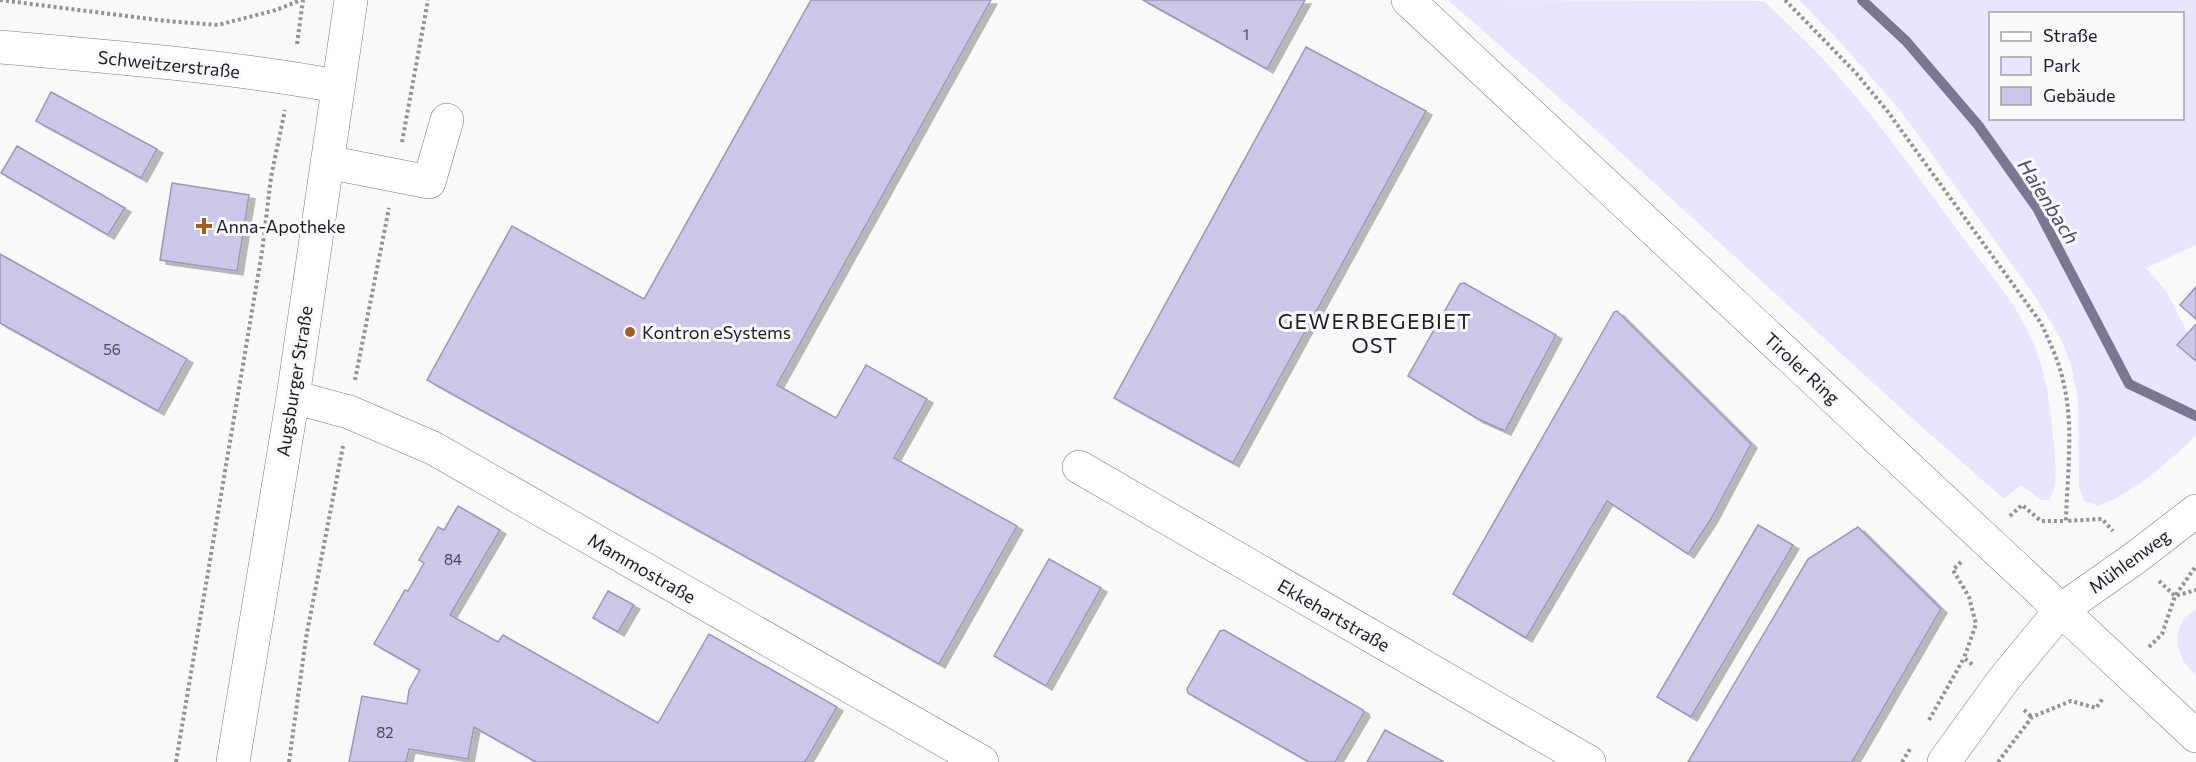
<svg xmlns="http://www.w3.org/2000/svg" width="2196" height="762" viewBox="0 0 2196 762" font-family="Commissioner,sans-serif">
  <style>
    .green { fill: #e9e4ff; fill-rule: evenodd }
    .lines { fill: none; stroke-linecap: round; stroke-linejoin: round }
    .stream { stroke: #7c7791; stroke-width: 10 }
    .building { fill: #cdc6e9; stroke: #9d96b7; stroke-width: 1.5; filter: url(#shadow) }
    .minor-casing { stroke: #7b7494; stroke-width: 34 }
    .major-casing { stroke: #7b7494; stroke-width: 34 }
    .path { stroke: #939197; stroke-width: 4; stroke-dasharray: 3 3; stroke-linecap: butt }
    .minor { stroke: #fff; stroke-width: 33 }
    .major { stroke: #fff; stroke-width: 33 }
    .poi-dot { fill: #9e6025; stroke: #f9f9f9; stroke-width: 2 }
    .labels { text-anchor: middle; dominant-baseline: central; stroke-width: 6; stroke-linejoin: round; paint-order: stroke }
    .number-label { font-size: 15px; fill: #4a4658 }
    .street-label { font-size: 18px; fill: #1e1b27; stroke: #f9f9f9 }
    .poi-label { font-size: 18px; fill: #1e1b27; stroke: #f9f9f9; text-anchor: start }
    .water-label { font-size: 20px; font-style: italic; fill: #504472; stroke: #f9f9f9 }
    .quarter-label { font-size: 21px; letter-spacing: 1.5px; fill: #1e1b27; stroke: #f9f9f9 }
  </style>
  <defs>
    <filter id="shadow"><feDropShadow dx="6" dy="4" stdDeviation="0" flood-color="#0004"/></filter>
  </defs>
  <rect width="100%" height="100%" fill="#f9f9f9"/>
  <path class="green" d="M1448 0 1764 1C1786 23 1811 45 1832 69 1879 122 1921 180 1963 238 1987 270 2016 303 2032 340 2047 373 2051 411 2054 447 2055 463 2059 486 2049 500H2041L2021 485 2004 499 1904 411 1606 139Z
    M1799 0H2196V245L2146 268 2166 291 2196 350V436C2166 463 2137 491 2099 506L2084 501 2079 486 2078 398 2071 365 2061 339 2035 296 1900 110 1842 44ZM1990 14H2182V118H1990Z
    M2196 609V675L2183 661 2177 644 2179 629 2184 618Z"/>
  <g class="lines">
    <path class="stream" d="M1862 0 1906 41 1978 125 2037 208 2129 384 2196 416"/>
  </g>
  <path class="building" d="M811 0H991L777 385 836 418 866 365 927 399 894 458 1017 526 939 664 427 380 512 226 644 299Z
    M1143 0H1305L1267 69Z
    M1306 47 1426 111 1233 463 1114 398Z
    M51 92 157 149 141 178 36 121Z
    M17 146 125 208 108 235 1 173Z
    M172 183 249 195 237 271 160 260Z
    M0 254 187 359 158 411 0 323Z
    M1464 283 1556 335 1505 431 1478 419 1408 376 1460 284Z
    M2196 287V319L2180 305Z
    M1617 311 1751 444 1711 519 1688 554 1607 501 1526 638 1453 594 1614 312Z
    M2196 324V361L2177 345Z
    M458 506 500 530 450 615 498 642 503 635 658 723 709 634 837 707 805 762H536L474 727 468 759 409 749 406 762H349L362 696 407 704 409 690 420 670 374 644 405 590 408 591 424 563 419 560 438 527 444 530Z
    M1758 525 1793 545 1691 717 1657 697Z
    M1858 527 1941 609 1852 762H1688L1808 559Z
    M1049 559 1101 588 1046 686 994 656Z
    M608 591 634 605 618 632 593 618Z
    M1224 630 1363 710 1364 713 1335 762H1309L1188 693 1187 689 1220 631Z
    M1385 730 1444 762H1367Z"/>
  <g class="lines">
    <defs>
      <path id="minor" d="M0 47C113 57 226 66 337 86
        M327 162 429 182 447 120
        M293 397 349 412 433 448 982 762
        M1079 467 1589 762
        M233 762 293 397 351 0
        M1944 762 2004 679 2061 610 2135 558 2196 511"/>
      <path id="major" d="M1408 0 2196 736"/>
    </defs>
    <use href="#minor" class="minor-casing"/>
    <use href="#major" class="major-casing"/>
    <path class="path" d="M0 0 166 21 218 25 276 10 301 0
      M1785 0 1856 73 1888 112 2041 323C2050 343 2060 363 2064 385 2074 428 2067 476 2066 521L2102 519 2113 531
      M297 44 303 0
      M402 142 428 0
      M355 380 389 208
      M2010 516 2022 505 2041 521H2066
      M1961 562 1953 570 1969 597 1976 624 1964 658 1973 665
      M2159 581 2175 596 2196 590
      M2149 647 2162 634 2175 596 2196 566
      M2024 710 2032 717
      M1929 720 1964 658
      M176 762 262 252 271 177 285 110
      M289 762 306 638 343 446
      M1902 762 1910 749
      M1998 762 2032 717 2071 701 2096 708 2104 697"/>
    <use href="#minor" class="minor"/>
    <use href="#major" class="major"/>
  </g>
  <g class="poi-dot">
    <path d="M201 217h6v6h6v6h-6v6h-6v-6h-6v-6h6z"/>
    <circle cx="630" cy="332" r="6"/>
  </g>
  <g class="labels">
    <g class="number-label">
      <text x="1246" y="34">1</text>
      <text x="112" y="349">56</text>
      <text x="453" y="559">84</text>
      <text x="385" y="732">82</text>
    </g>
    <g class="street-label">
      <text transform="translate(169 64) rotate(6)">Schweitzerstraße</text>
      <text transform="translate(1802 368) rotate(43)">Tiroler Ring</text>
      <text transform="translate(294 381) rotate(-81)">Augsburger Straße</text>
      <text transform="translate(2129 561) rotate(-36)">Mühlenweg</text>
      <text transform="translate(642 568) rotate(30)">Mammostraße</text>
      <text transform="translate(1334 615) rotate(30)">Ekkehartstraße</text>
    </g>
    <g class="poi-label">
      <text x="216" y="226">Anna-Apotheke</text>
      <text x="642" y="332">Kontron eSystems</text>
    </g>
    <g class="water-label">
      <text transform="translate(2049 201) rotate(58)">Haienbach</text>
    </g>
    <g class="quarter-label">
      <text x="1375" y="320">GEWERBEGEBIET<tspan x="1375" dy="24">OST</tspan></text>
    </g>
  </g>
  <rect x="1989" y="12" width="195" height="108" fill="#f9f9f9" stroke="#a1a0a5" stroke-width="1.5"/>
  <rect x="2001" y="32" width="30" height="9" fill="#ffffff" stroke="#a1a0a5" stroke-width="1.5"/>
  <text x="2043" y="42" font-size="18" fill="#1e1b27">Straße</text>
  <rect x="2001" y="57" width="30" height="18" fill="#e9e4ff" stroke="#a1a0a5" stroke-width="1.5"/>
  <text x="2043" y="72" font-size="18" fill="#1e1b27">Park</text>
  <rect x="2001" y="87" width="30" height="18" fill="#cdc6e9" stroke="#a1a0a5" stroke-width="1.5"/>
  <text x="2043" y="102" font-size="18" fill="#1e1b27">Gebäude</text>
</svg>
